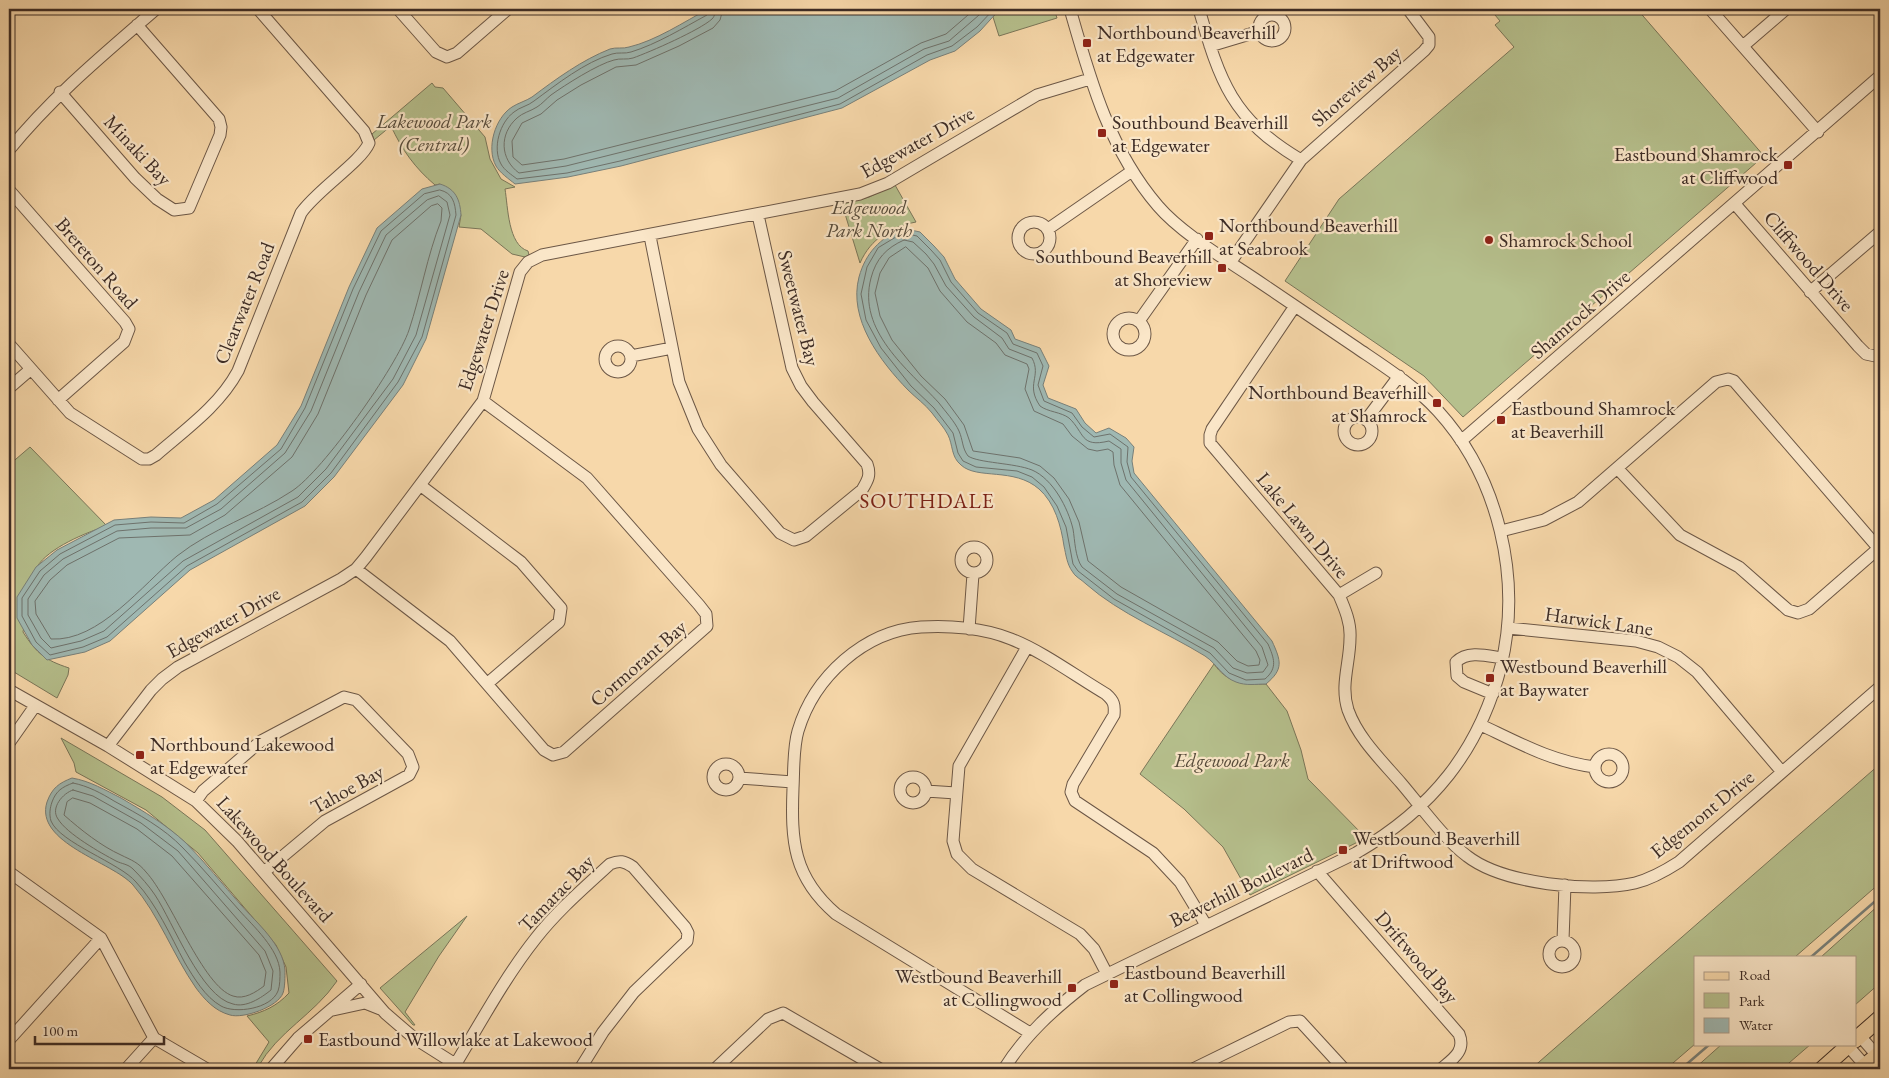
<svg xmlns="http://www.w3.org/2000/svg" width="1889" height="1078" viewBox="0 0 1889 1078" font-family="'EB Garamond',serif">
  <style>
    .green { fill: #b6c08d; stroke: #7a7659 }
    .water { fill: #9fb8b2; stroke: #78807a }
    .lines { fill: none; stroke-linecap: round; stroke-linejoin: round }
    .shore { stroke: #6e726c; stroke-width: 1 }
    .stream { stroke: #78807a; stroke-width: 2.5 }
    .minor-casing { stroke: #6c5746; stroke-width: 13 }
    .major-casing { stroke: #3d2c25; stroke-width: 17 }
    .minor { stroke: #fae6c8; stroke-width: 11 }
    .major { stroke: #f7d8aa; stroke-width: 15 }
    .poi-dot { fill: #8f2418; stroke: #fae6c8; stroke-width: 2 }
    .labels { text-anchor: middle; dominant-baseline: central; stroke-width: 4.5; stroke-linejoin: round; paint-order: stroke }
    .poi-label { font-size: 20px; fill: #3d2c25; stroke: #fae6c8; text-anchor: start }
    .street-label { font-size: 20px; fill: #3d2c25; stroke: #fae6c8 }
    .park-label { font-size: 20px; font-style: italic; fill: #554a3a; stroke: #fae6c8 }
    .neighbourhood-label { font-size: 21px; letter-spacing: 1px; fill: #7a1f14; stroke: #fae6c8 }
  </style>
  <rect width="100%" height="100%" fill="#f7d8aa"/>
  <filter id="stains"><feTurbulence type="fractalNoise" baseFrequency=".004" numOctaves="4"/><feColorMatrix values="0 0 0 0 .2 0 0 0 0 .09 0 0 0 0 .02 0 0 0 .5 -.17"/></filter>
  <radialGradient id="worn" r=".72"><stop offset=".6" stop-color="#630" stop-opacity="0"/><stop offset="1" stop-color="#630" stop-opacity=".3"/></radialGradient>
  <path class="green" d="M1000 9H1054L1057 18 999 36 993 17Z
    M1490 9H1637L1764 156 1463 417 1424 376 1285 281 1339 199 1514 47 1495 25 1500 21Z
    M432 83 435 87 443 88 485 137 490 159 501 179 515 187 505 189C508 207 508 245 528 251L529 255 525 257 512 254 481 229 459 227 461 215 440 184 435 185C415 168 402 150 391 126L374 140 372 134Z
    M895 185 916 222C891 227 871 238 860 263L842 204 869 197Z
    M30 447 107 526C87 532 48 548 37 567 30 577 26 618 23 632 37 654 45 660 69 668L68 675 57 698 9 669V465Z
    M1214 664C1227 683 1245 685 1266 684L1287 711 1301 750 1308 779 1366 838 1250 895 1223 847 1184 809 1140 774Z
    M61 738 162 797 205 830 337 981C314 1015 278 1031 258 1067L255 1065 269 1042 247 1016C264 1012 277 1006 289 993L286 967 276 945 198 853 146 810 76 772 74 763Z
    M1880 764V883L1795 957H1695V1044L1666 1069H1531Z
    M1880 904V983L1855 1005V957H1821Z
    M467 916 439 956 405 1012 415 1025H413L380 988Z
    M1722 1044H1811L1782 1069H1694Z"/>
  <path class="water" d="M708 9H1000L980 31 955 51 930 60 842 108 621 166 568 177 515 184C509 179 500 173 496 166 486 148 495 118 512 107 518 103 526 101 532 97 556 79 582 60 610 49 616 47 623 49 629 47 655 41 684 22 708 9Z
    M440 184C456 189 460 200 461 215L426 339 403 385 334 477 305 506 190 570 110 641 85 652 47 660 32 645 17 618V597L36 567 57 550 114 520 151 517 181 518 214 500 277 445 301 406 349 287 377 228 422 189Z
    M902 228 920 232 934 246 944 257 955 279 981 309 1011 330 1015 339 1040 348 1049 366 1043 385 1048 398 1076 409 1085 423 1096 433 1109 428 1126 438 1134 447 1132 461 1134 473 1272 641C1281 661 1284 669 1266 684 1256 684 1246 686 1236 682 1222 677 1217 664 1205 656 1166 632 1120 614 1086 584 1081 579 1075 577 1072 571 1067 564 1066 555 1064 546 1061 526 1055 503 1039 489 1014 467 977 480 961 465 951 457 953 445 948 435 944 427 937 420 932 413 925 404 916 398 908 390 880 361 848 319 859 277 866 252 880 239 902 228Z
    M72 778C90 781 105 790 121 798 143 811 167 825 186 843 205 862 223 885 241 905 257 923 283 945 285 970 285 976 285 988 283 993 278 1007 243 1019 230 1015 215 1011 205 1000 196 988 173 955 159 915 133 885 113 862 34 843 47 802 52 788 59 783 72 778Z"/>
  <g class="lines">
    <path class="shore" d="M709 9 707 15C683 28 657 44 631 52 625 54 618 52 612 54 585 62 557 84 534 101 528 106 520 107 514 112 500 122 492 148 501 164 504 170 512 175 517 179L567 173 620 161 840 104 927 55 952 46 977 27 994 9
      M715 9C715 13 715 16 712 19 700 30 650 52 633 58 627 60 620 58 614 60 598 64 565 85 551 95 546 99 542 104 537 107 531 111 522 113 517 118 499 134 500 159 519 173L566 166 838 98 924 49 949 41 986 9
      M723 9 720 20 713 28 679 46 636 65 616 67 581 85 557 100 541 114 522 123 512 141 513 157 522 165 564 159 835 91 921 43 946 34 975 9
      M440 190C453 193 455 203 456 215L422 337 398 382 331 473 302 502 187 566 107 637 83 647 50 655 36 642 22 616V598L40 571 60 554 115 525 151 522 184 523 217 504 281 449 305 408 353 289 381 231 424 194Z
      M439 196 447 202 450 215 416 335 393 379 326 469 298 497 183 561 104 631 81 641 51 648 41 638 28 615V599L44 575 63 559 117 531 151 528H186L221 509 285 453 311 411 359 292 386 235 427 200Z
      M438 204 442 208 441 221C427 256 421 294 409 330 397 366 323 471 292 491 256 515 211 529 177 556 143 584 99 642 51 639L36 614 35 601 50 580 67 565 119 538 190 535 225 515 292 457 318 414 366 295 392 240 431 206Z
      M903 233 917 236 931 250 940 260 951 282 978 313 1007 333 1013 344 1037 353 1043 366 1038 385 1044 401 1072 413 1082 427 1094 437 1110 434 1128 447 1127 462 1131 477 1268 644C1274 658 1278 668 1265 679L1246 680 1229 673 1210 653 1114 599 1078 571 1073 564 1066 527 1057 506 1044 487 1032 477 1017 471 976 467 963 461 958 453 953 433 934 408 911 386 881 348 866 320 861 294 867 267 878 248Z
      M904 240 913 242 926 254 934 264 946 286 974 317 1002 338 1009 349 1032 358C1042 377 1025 384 1040 406 1048 412 1061 412 1069 418 1085 433 1080 448 1109 441L1121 449V463L1126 480 1262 647 1268 665 1263 672 1247 673 1233 668 1214 648 1117 594 1082 567C1075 557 1075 541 1073 529 1068 508 1053 479 1032 470 1015 463 978 463 968 456 962 448 963 440 959 431 955 422 945 411 939 403 908 369 857 331 871 278 876 259 886 248 904 240Z
      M906 247 928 268 940 291 967 322 996 343 1005 355 1027 364 1029 369 1025 389 1034 411 1063 424 1072 436 1088 449 1097 451 1108 449 1113 452 1114 465 1120 485 1256 651 1260 660 1259 665 1248 666 1237 661 1218 642 1121 587 1088 561 1079 522 1069 499 1054 478 1040 466 1020 458 973 451 964 425 945 399 921 376 892 340 880 316 875 293 880 273 889 258Z
      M73 783C88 786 101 793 114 801 138 814 164 828 183 848 202 867 220 889 239 910 253 926 279 949 280 972 280 977 280 986 278 991 271 1009 235 1014 221 1006 205 997 194 978 185 963 170 935 157 905 136 882 120 863 60 843 51 821 49 814 50 808 52 802 56 791 62 787 73 783Z
      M73 790 93 796 141 823 178 851 265 951 273 971 271 990C261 998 246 1008 233 1004 201 997 173 922 155 895 149 886 141 877 133 869 128 864 122 864 116 861 101 853 67 834 58 819 50 808 63 793 73 790Z
      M73 798 90 803 137 829 172 856 259 955 266 972 264 986C256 992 244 1000 233 996 203 987 171 899 146 872 138 862 131 860 121 855 101 846 81 830 64 815L67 802Z"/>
    <path class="stream" d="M1811 957 1880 897
      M1681 1069 1710 1044"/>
    <defs>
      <path id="minor" d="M398 9 436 52 447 57 457 53 508 9
        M1199 9C1220 82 1232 119 1301 160
        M1710 9 1818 132
        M1259 28a13 13 0 1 1 26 0a13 13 0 1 1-26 0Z
        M1210 46 1260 31
        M1743 46 1786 9
        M60 92 135 178 157 199 174 210 189 208 220 135 221 127 219 119 137 25
        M9 150C52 97 104 54 156 9
        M9 190 125 322 129 329 124 342 58 400
        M1735 204 1858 346 1866 354 1880 357
        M1018 238a16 16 0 1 1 32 0a16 16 0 1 1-32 0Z
        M1048 229 1132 171
        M650 236 679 382 698 429 721 465 780 533 794 540 806 536 862 490C868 480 871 475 867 464L813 402 801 386 792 368 758 215
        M1230 263 1301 160 1424 51 1429 45V37L1408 9
        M1810 292 1880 232
        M1295 306 1212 429 1210 435V443L1339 595C1345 609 1351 623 1350 638 1350 663 1340 685 1348 710 1358 738 1381 760 1401 783 1419 804 1445 840 1467 856 1503 884 1591 893 1635 883 1651 879 1665 871 1679 862L1880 687
        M1113 334a16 16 0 1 1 32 0a16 16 0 1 1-32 0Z
        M1139 321 1197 239
        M9 344 70 413 142 459H149L156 455C186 429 219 406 238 371L301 213C317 190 361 162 369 143L364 131 258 9
        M605 359a13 13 0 1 1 26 0a13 13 0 1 1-26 0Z
        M631 356 672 348
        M9 388 31 369
        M1344 431a14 14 0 1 1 28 0a14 14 0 1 1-28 0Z
        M1366 420 1399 376
        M1461 441 1880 76
        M1617 468 1680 535 1739 567 1788 610 1798 613 1809 609 1879 548
        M420 485 521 562 561 608 559 622 488 683
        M1501 531 1544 520 1578 502 1716 382 1728 379 1734 381 1880 550
        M961 560a13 13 0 1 1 26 0a13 13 0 1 1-26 0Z
        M356 569 450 641 544 750 553 755 564 752 707 626 706 614 699 605 587 478 483 401
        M1339 595 1376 573
        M1508 628 1636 641 1658 647 1678 657 1697 672 1782 772
        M969 629 973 574
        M1027 647 959 766 953 841 957 854 972 869 1080 934 1094 949 1107 974
        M9 690 108 746 196 801 237 841 385 1013 414 1038 463 1069
        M1493 694 1464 682 1457 676 1456 662C1468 650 1488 656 1502 658
        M1481 725C1519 743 1553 762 1595 767
        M9 743 35 706
        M108 746 151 690 162 679 178 667 341 579 356 569 366 557 483 401 520 272 528 262 542 255 860 194 888 183 1037 95 1090 79
        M1595 768a14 14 0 1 1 28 0a14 14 0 1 1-28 0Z
        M713 777a13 13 0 1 1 26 0a13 13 0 1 1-26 0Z
        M900 790a13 13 0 1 1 26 0a13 13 0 1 1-26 0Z
        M739 778 793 782
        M926 791 956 793
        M196 801 203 791 261 741 344 697 356 700 408 754 413 767 409 775 325 821 264 872
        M1317 871 1459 1034C1466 1051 1453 1059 1441 1069
        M9 872 101 938 154 1038 207 1069
        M1563 940 1565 885
        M1549 954a13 13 0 1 1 26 0a13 13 0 1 1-26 0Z
        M333 1010 365 1003 380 1009
        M1030 1033 836 914C793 877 791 841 793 788 794 770 793 748 798 731 814 677 864 631 921 627 949 625 984 628 1011 639 1042 651 1077 677 1106 694 1114 701 1115 705 1114 715L1073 784 1071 792 1075 801 1153 853 1180 882 1206 925
        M1860 1036 1880 1059
        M9 1040 101 938
        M1848 1046 1868 1069
        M455 1065C481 1022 505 977 536 938 558 910 584 888 610 864 620 860 624 861 633 867L685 927 688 933 687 941 634 992 603 1032 580 1069
        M126 1069 154 1038
        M271 1069 298 1038 361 984
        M715 1069 768 1019 783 1013 880 1069
        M1004 1069C1025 1035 1054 1009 1085 985L1356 853C1432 809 1479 751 1501 666 1522 579 1499 478 1438 411 1415 386 1385 367 1357 348 1324 326 1291 303 1258 281 1227 260 1182 234 1158 206 1109 149 1090 79 1070 9
        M1193 1069 1289 1022 1300 1021 1344 1069"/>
      <path id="major" d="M1855 1040 1880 1018
        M1822 1069 1850 1044
        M1861 1069 1880 1053"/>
    </defs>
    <use href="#minor" class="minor-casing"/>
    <use href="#major" class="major-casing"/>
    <use href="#minor" class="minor"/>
    <use href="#major" class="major"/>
  </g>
  <g class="poi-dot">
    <rect x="1082" y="38" width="10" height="10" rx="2.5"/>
    <rect x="1097" y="128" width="10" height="10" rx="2.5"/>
    <rect x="1783" y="160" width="10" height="10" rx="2.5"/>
    <rect x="1204" y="231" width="10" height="10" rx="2.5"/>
    <circle cx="1489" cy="240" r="5"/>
    <rect x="1217" y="263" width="10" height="10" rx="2.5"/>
    <rect x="1432" y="398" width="10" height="10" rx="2.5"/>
    <rect x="1496" y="415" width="10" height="10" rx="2.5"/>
    <rect x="1485" y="673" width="10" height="10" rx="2.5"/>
    <rect x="135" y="750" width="10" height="10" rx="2.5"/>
    <rect x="1338" y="845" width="10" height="10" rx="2.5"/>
    <rect x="1109" y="979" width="10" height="10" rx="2.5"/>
    <rect x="1067" y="983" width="10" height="10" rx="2.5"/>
    <rect x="303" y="1034" width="10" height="10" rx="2.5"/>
  </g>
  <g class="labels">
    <g class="poi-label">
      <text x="1097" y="32">Northbound Beaverhill<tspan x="1097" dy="23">at Edgewater</tspan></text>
      <text x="1112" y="122">Southbound Beaverhill<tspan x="1112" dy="23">at Edgewater</tspan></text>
      <text x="1778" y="154" text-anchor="end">Eastbound Shamrock<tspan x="1778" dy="23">at Cliffwood</tspan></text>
      <text x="1219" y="225">Northbound Beaverhill<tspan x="1219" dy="23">at Seabrook</tspan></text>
      <text x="1499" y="240">Shamrock School</text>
      <text x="1212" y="256" text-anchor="end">Southbound Beaverhill<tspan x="1212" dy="23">at Shoreview</tspan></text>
      <text x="1427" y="392" text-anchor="end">Northbound Beaverhill<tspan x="1427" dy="23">at Shamrock</tspan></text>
      <text x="1511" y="408">Eastbound Shamrock<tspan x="1511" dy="23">at Beaverhill</tspan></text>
      <text x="1500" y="666">Westbound Beaverhill<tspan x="1500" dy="23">at Baywater</tspan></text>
      <text x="150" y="744">Northbound Lakewood<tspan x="150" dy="23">at Edgewater</tspan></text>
      <text x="1353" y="838">Westbound Beaverhill<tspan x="1353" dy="23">at Driftwood</tspan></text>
      <text x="1124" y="972">Eastbound Beaverhill<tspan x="1124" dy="23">at Collingwood</tspan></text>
      <text x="1062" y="976" text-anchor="end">Westbound Beaverhill<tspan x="1062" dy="23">at Collingwood</tspan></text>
      <text x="318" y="1039">Eastbound Willowlake at Lakewood</text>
    </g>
    <g class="street-label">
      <text transform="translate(1356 86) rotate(-41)">Shoreview Bay</text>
      <text transform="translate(917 142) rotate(-29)">Edgewater Drive</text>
      <text transform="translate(138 150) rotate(47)">Minaki Bay</text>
      <text transform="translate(1809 261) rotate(49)">Cliffwood Drive</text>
      <text transform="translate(97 263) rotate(49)">Brereton Road</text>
      <text transform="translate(244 303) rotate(-68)">Clearwater Road</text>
      <text transform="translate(799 308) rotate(76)">Sweetwater Bay</text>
      <text transform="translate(1580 314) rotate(-41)">Shamrock Drive</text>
      <text transform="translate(483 330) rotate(-72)">Edgewater Drive</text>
      <text transform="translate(1303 525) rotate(50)">Lake Lawn Drive</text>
      <text transform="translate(1599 621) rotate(8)">Harwick Lane</text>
      <text transform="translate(223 622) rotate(-29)">Edgewater Drive</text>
      <text transform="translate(638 663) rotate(-41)">Cormorant Bay</text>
      <text transform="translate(347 789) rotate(-29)">Tahoe Bay</text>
      <text transform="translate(1702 814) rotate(-39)">Edgemont Drive</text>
      <text transform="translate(275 859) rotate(48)">Lakewood Boulevard</text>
      <text transform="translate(1241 887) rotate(-26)">Beaverhill Boulevard</text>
      <text transform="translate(556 893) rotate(-46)">Tamarac Bay</text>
      <text transform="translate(1417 957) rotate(49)">Driftwood Bay</text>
    </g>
    <g class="park-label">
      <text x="434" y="121">Lakewood Park<tspan x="434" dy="23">(Central)</tspan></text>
      <text x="869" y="207">Edgewood<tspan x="869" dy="23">Park North</tspan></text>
      <text x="1232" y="760">Edgewood Park</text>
    </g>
    <g class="neighbourhood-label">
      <text x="927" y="500">SOUTHDALE</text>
    </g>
  </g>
  <rect width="1889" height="1078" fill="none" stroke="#f7d8aa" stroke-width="30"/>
  <rect x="10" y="10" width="1869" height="1058" fill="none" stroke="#3d2c25" stroke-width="2.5"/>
  <rect x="15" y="15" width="1859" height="1048" fill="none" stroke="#3d2c25"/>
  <rect x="1694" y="956" width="162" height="90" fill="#fae6c8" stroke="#ae9c87"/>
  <rect x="1704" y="972" width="25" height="8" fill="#f7d8aa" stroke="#ae9c87"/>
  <text x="1739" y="980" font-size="15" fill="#3d2c25">Road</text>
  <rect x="1704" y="993" width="25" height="15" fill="#b6c08d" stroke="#ae9c87"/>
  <text x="1739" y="1006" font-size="15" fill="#3d2c25">Park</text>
  <rect x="1704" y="1018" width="25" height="15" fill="#9fb8b2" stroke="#ae9c87"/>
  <text x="1739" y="1030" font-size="15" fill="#3d2c25">Water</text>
  <path d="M35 1036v8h129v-8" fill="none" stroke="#3d2c25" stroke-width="2.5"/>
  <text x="42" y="1036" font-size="15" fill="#3d2c25" stroke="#fae6c8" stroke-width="4" paint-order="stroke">100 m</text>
  <rect width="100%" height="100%" filter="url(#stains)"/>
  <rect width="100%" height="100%" fill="url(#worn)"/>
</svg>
